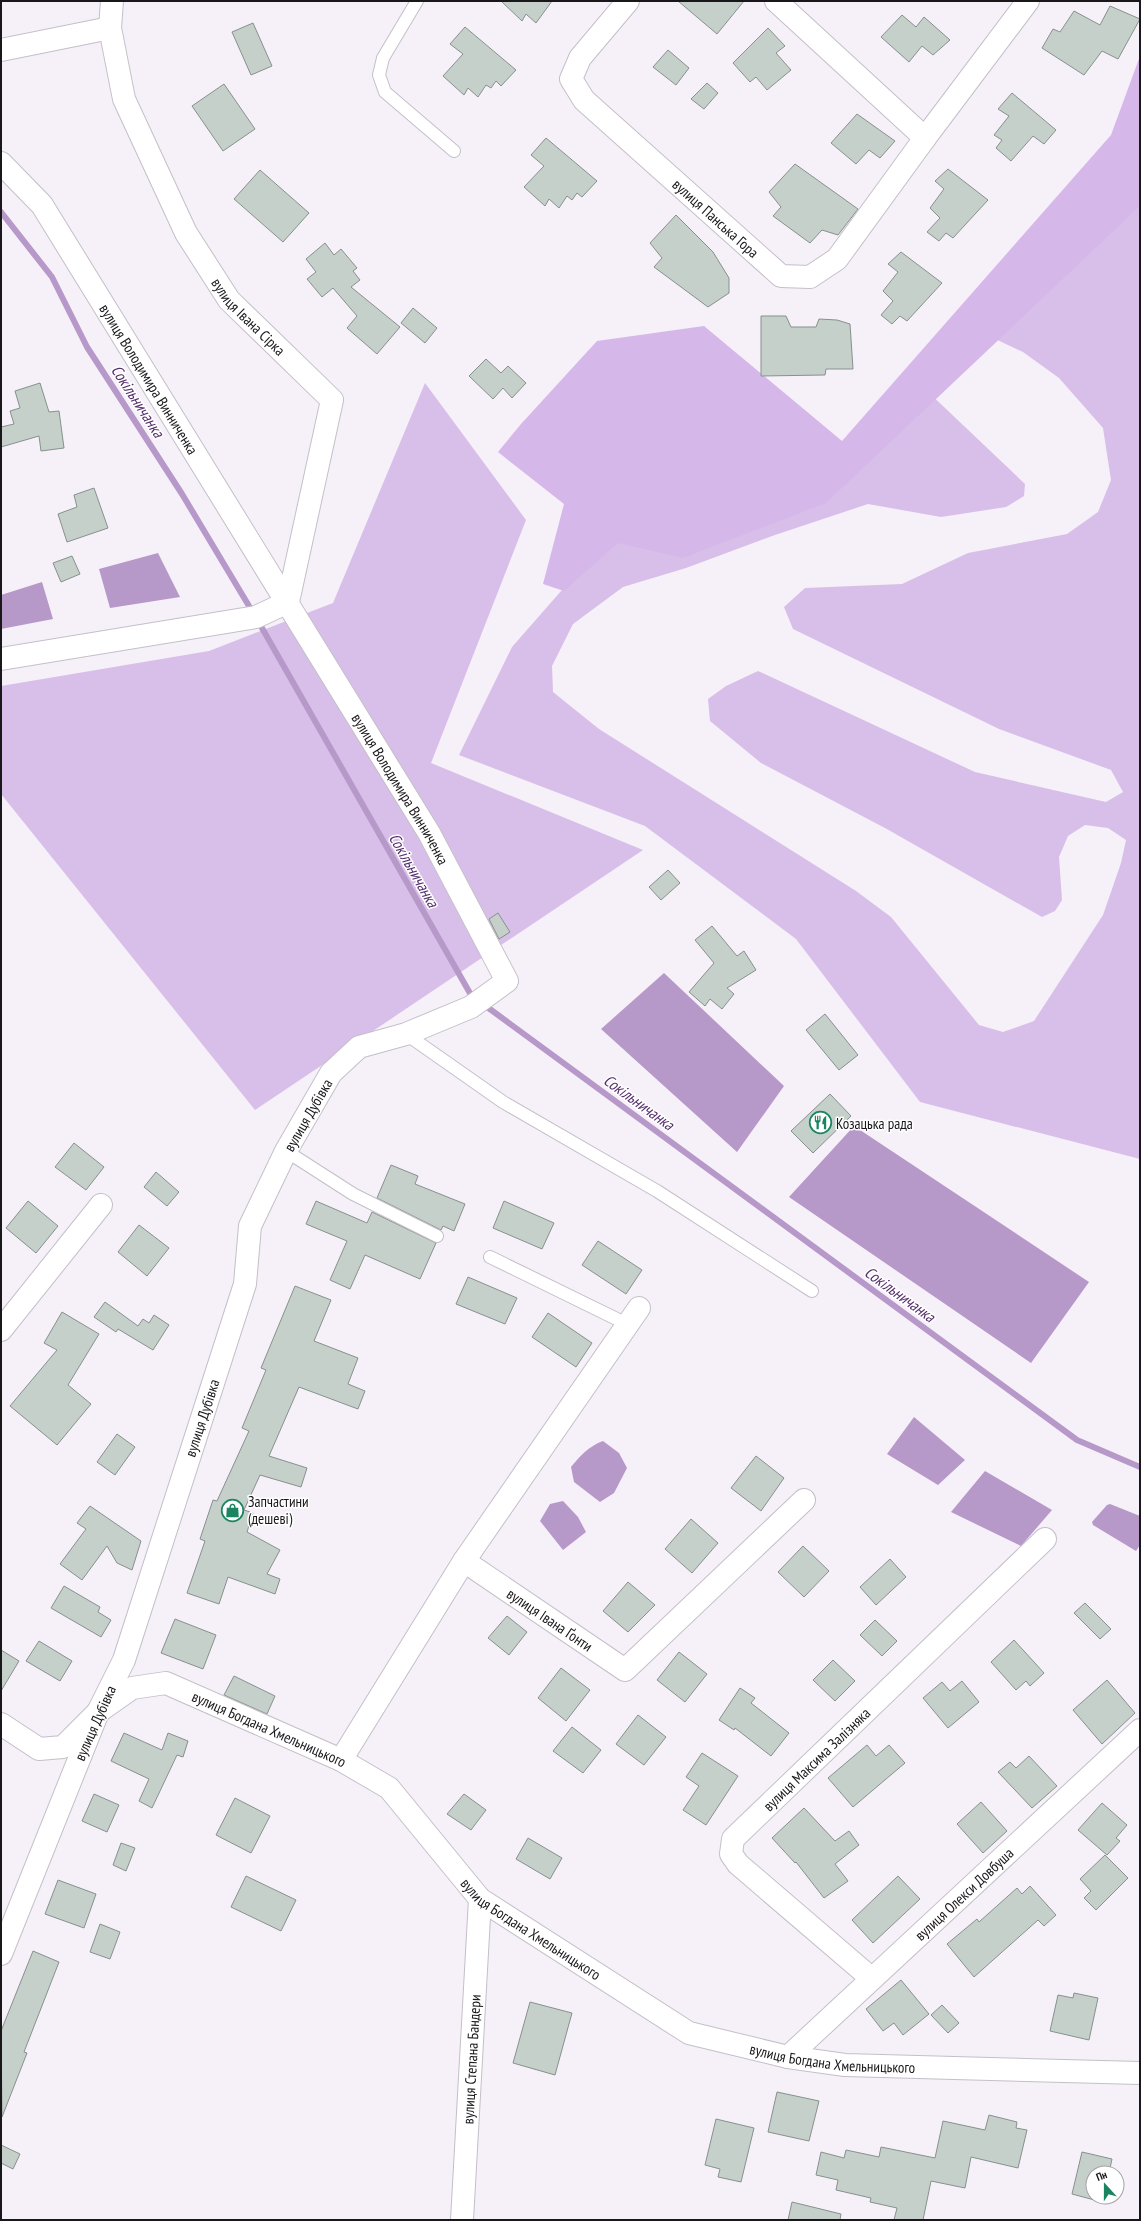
<svg xmlns="http://www.w3.org/2000/svg" width="1141" height="2221" viewBox="0 0 1141 2221" font-family="'PT Sans Narrow',sans-serif">
  <style>
    .green { fill: #d8bfe9; fill-rule: evenodd }
    .forest { fill: #d5b7e9 }
    .water { fill: #b698c9 }
    .lines { fill: none; stroke-linecap: round; stroke-linejoin: round }
    .stream { stroke: #b698c9; stroke-width: 6 }
    .building { fill: #c6d0cb; stroke: #87918c }
    .service-casing { stroke: #c4bfc8; stroke-width: 14 }
    .minor-casing { stroke: #c4bfc8; stroke-width: 24 }
    .service { stroke: #fff; stroke-width: 12 }
    .minor { stroke: #fff; stroke-width: 22 }
    .labels { text-anchor: middle; dominant-baseline: central; stroke-width: 3; stroke-linejoin: round; paint-order: stroke }
    .street-label { font-size: 15px; fill: #19171a; stroke: #fff }
    .poi-label { font-size: 15px; fill: #19171a; stroke: #fff; text-anchor: start }
    .water-label { font-size: 16px; font-style: italic; fill: #562f6c; stroke: #fff }
  </style>
  <rect width="100%" height="100%" fill="#f6f0f9"/>
  <path class="green" d="M1140 123V1159L920 1102 796 939 645 826 459 755 512 647 590 558 722 477 837 456ZM991 337 1023 352 1059 378 1103 428 1111 480 1098 512 1067 534 968 553 902 584 805 588 784 607 793 629 999 729 1111 770 1123 792 1106 802 975 772 758 671 726 686 708 699 710 721 761 763 885 828 1042 917 1055 911 1062 900 1059 857 1068 836 1085 825 1108 828 1126 840 1121 863 1103 915 1034 1021 1003 1032 979 1025 891 917 856 891 599 729 553 692 552 666 573 624 623 587 686 568 775 535 868 504 941 517 1006 507 1024 496 1025 484 924 388Z
    M425 383 526 520 431 763 643 850 255 1110 1 794V686L209 651 333 603Z"/>
  <path class="forest" d="M1140 56V206L826 503 683 558 618 543 564 591 543 584 564 504 498 452 521 424 597 341 704 326 842 441 1111 135Z"/>
  <path class="water" d="M158 553 180 597 110 608 99 569Z
    M42 582 53 619 1 629V595Z
    M664 973 784 1086 737 1152 601 1029Z
    M854 1126 1089 1282 1031 1363 789 1197Z
    M914 1417 965 1460 938 1485 887 1454Z
    M603 1441 619 1453 627 1468 614 1493 600 1502 574 1482 571 1467C580 1456 589 1446 603 1441Z
    M985 1471 1052 1510 1021 1546 951 1512Z
    M563 1501 578 1517 586 1532 563 1550 540 1521 550 1504Z
    M1110 1504 1140 1516V1545L1136 1551 1093 1525 1092 1522 1107 1505Z"/>
  <g class="lines">
    <path class="stream" d="M1 212 52 277 87 347 182 494 249 606
      M262 628 471 995 476 998
      M483 1004 1077 1440 1140 1467"/>
  </g>
  <path class="building" d="M501 1H552L536 23 526 14 522 21Z
    M678 1H744L717 34Z
    M1110 6 1140 19 1118 59 1102 51 1084 75 1042 48 1053 29 1060 32 1074 11 1100 25Z
    M902 15 916 27 924 17 950 40 933 55 922 46 909 62 881 37Z
    M253 23 272 66 251 75 232 32Z
    M465 27 516 70 501 86 496 81 491 88 486 85 478 97 468 88 464 95 443 76 463 54 450 44Z
    M768 28 785 46 776 53 791 70 767 90 756 77 750 82 733 63Z
    M668 50 689 68 676 85 653 67Z
    M707 83 718 93 704 109 691 99Z
    M224 84 255 129 223 151 192 106Z
    M1012 93 1056 130 1044 144 1033 136 1011 161 996 148 1002 140 994 135 1009 116 998 109Z
    M857 114 895 141 880 158 869 150 856 164 831 143Z
    M546 138 597 181 582 197 577 193 572 200 567 196 559 208 549 199 545 206 524 187 544 166 531 155Z
    M795 164 858 209 838 235 822 230 810 243 773 216 781 207 769 192Z
    M948 169 988 200 953 238 946 233 939 241 927 232 940 218 930 208 944 189 935 181Z
    M260 170 309 213 283 242 234 199Z
    M676 215 713 252 729 278V293L708 307 654 267 662 258 650 243Z
    M325 243 334 255 341 249 357 268 353 271 360 280 351 287 400 327 377 354 347 328 357 316 333 288 322 297 307 279 316 272 306 259Z
    M901 252 942 283 907 321 900 316 892 324 881 315 893 301 883 291 898 272 888 264Z
    M413 308 437 328 425 343 401 323Z
    M761 316H786L791 327H816L819 319 837 320 850 324 853 369H826L825 375 761 376Z
    M486 359 501 373 508 366 526 383 512 398 503 388 493 399 469 376Z
    M40 383 49 412 59 411 64 448 41 451 39 436 1 447V427L14 424 10 411 20 408 15 391Z
    M94 488 108 528 67 542 58 514 77 507 74 495Z
    M72 556 80 574 61 582 53 563Z
    M668 870 680 883 661 900 649 887Z
    M498 913 510 932 499 939 489 919Z
    M712 926 737 956 744 951 756 970 727 988 734 994 722 1009 710 999 705 1006 689 992 714 963 695 940Z
    M825 1014 858 1055 839 1070 806 1030Z
    M830 1094 851 1116 813 1153 791 1131Z
    M74 1143 104 1167 86 1190 55 1167Z
    M391 1165 418 1176 415 1184 465 1204 454 1231 443 1226 441 1230 377 1198Z
    M156 1172 179 1192 167 1206 144 1187Z
    M28 1201 58 1226 36 1253 6 1228Z
    M316 1201 367 1223 372 1212 436 1243 420 1279 365 1255 350 1289 330 1280 347 1241 306 1224Z
    M504 1201 554 1223 542 1249 493 1228Z
    M139 1225 169 1248 147 1276 118 1252Z
    M598 1241 642 1270 626 1294 582 1265Z
    M468 1277 517 1298 505 1324 456 1304Z
    M295 1286 331 1300 314 1341 358 1358 348 1384 365 1391 358 1409 299 1387 269 1456 307 1468 301 1487 260 1475 244 1510 253 1513 247 1532 280 1550 267 1574 280 1579 275 1594 228 1577 219 1604 187 1593 205 1541 200 1539 213 1500 217 1501 249 1431 242 1428 266 1370 261 1368Z
    M105 1302 138 1326 143 1319 149 1323 154 1315 169 1325 153 1350 118 1329 116 1332 94 1317Z
    M62 1312 99 1334 68 1385 91 1404 57 1445 10 1406 57 1350 44 1343Z
    M548 1313 592 1343 576 1367 532 1337Z
    M117 1434 135 1447 115 1475 97 1462Z
    M756 1456 784 1478 761 1511 731 1488Z
    M90 1506 141 1541 132 1570 117 1563 107 1546 82 1580 60 1564 86 1529 77 1523Z
    M691 1519 718 1543 692 1573 665 1549Z
    M803 1546 829 1571 804 1597 778 1572Z
    M890 1559 906 1577 876 1605 860 1587Z
    M628 1582 655 1605 628 1632 603 1611Z
    M64 1586 100 1607 98 1612 111 1620 101 1637 51 1608Z
    M1085 1603 1111 1629 1100 1639 1074 1613Z
    M507 1616 527 1632 509 1655 488 1638Z
    M175 1619 216 1635 203 1669 161 1653Z
    M875 1620 897 1641 882 1656 860 1635Z
    M1014 1640 1044 1673 1030 1686 1026 1681 1016 1690 991 1662Z
    M39 1641 72 1661 60 1681 26 1661Z
    M1 1650 19 1661 1 1691Z
    M679 1652 707 1674 685 1702 657 1680Z
    M833 1660 855 1681 835 1701 813 1680Z
    M561 1668 590 1690 566 1721 538 1698Z
    M234 1676 275 1696 267 1714 224 1695Z
    M1107 1680 1135 1713 1102 1744 1073 1710Z
    M962 1681 979 1702 948 1728 923 1698 942 1682 950 1691Z
    M740 1688 755 1698 751 1703 789 1733 771 1756 735 1728 734 1730 719 1720Z
    M638 1715 666 1737 644 1765 616 1744Z
    M572 1727 601 1750 583 1773 553 1751Z
    M124 1733 162 1750 168 1733 188 1741 183 1757 177 1755 152 1808 139 1801 149 1779 111 1761Z
    M867 1745 876 1756 889 1745 905 1763 853 1807 828 1778Z
    M702 1753 738 1776 706 1825 683 1810 699 1786 686 1777Z
    M1029 1756 1057 1786 1032 1808 998 1772 1010 1762 1016 1768Z
    M94 1794 119 1805 107 1832 82 1821Z
    M464 1794 486 1810 471 1830 447 1814Z
    M235 1798 270 1816 251 1853 216 1835Z
    M981 1802 1007 1831 983 1853 957 1824Z
    M1102 1803 1127 1825 1116 1838 1120 1841 1107 1855 1078 1830Z
    M804 1808 835 1841 849 1831 859 1845 835 1864 848 1881 824 1898 796 1862 795 1863 772 1838Z
    M528 1838 562 1858 550 1879 516 1859Z
    M121 1843 135 1848 126 1871 113 1865Z
    M1105 1855 1128 1878 1096 1910 1084 1898 1091 1891 1080 1879Z
    M246 1876 296 1900 281 1931 231 1907Z
    M898 1876 920 1899 873 1943 852 1920Z
    M58 1880 96 1894 84 1928 45 1914Z
    M1030 1886 1056 1915 1044 1926 1038 1920 974 1977 947 1944 977 1919 979 1922 1017 1888 1022 1894Z
    M100 1924 120 1932 110 1959 90 1952Z
    M33 1951 59 1962 24 2052 27 2053 2 2117 1 2031Z
    M901 1980 929 2014 903 2035 894 2023 883 2031 866 2009Z
    M1074 1993 1098 1998 1089 2040 1050 2031 1058 1995 1073 1998Z
    M530 2002 572 2013 555 2075 513 2063Z
    M942 2005 959 2023 948 2033 931 2015Z
    M777 2092 819 2101 809 2141 768 2132Z
    M989 2115 1017 2122 1016 2128 1027 2130 1018 2168 971 2157 965 2188 931 2181 923 2220H894L897 2208 870 2202 871 2198 836 2190 838 2180 816 2175 821 2152 844 2158 846 2150 879 2157 881 2147 935 2158 943 2121 985 2130Z
    M716 2119 754 2128 741 2182 718 2177 720 2169 705 2165Z
    M1 2145 20 2154 13 2169 1 2163Z
    M1082 2152 1112 2159 1109 2173H1093V2197H1103L1102 2202 1072 2194Z
    M792 2202 841 2214 840 2220H788Z"/>
  <g class="lines">
    <defs>
      <path id="service" d="M417 1 383 58 379 75 385 92 454 151
        M406 1034 503 1102 657 1191 812 1291
        M286 1151 353 1194 437 1236
        M490 1257 629 1325"/>
      <g id="minor">
        <path id="s1" d="M112 1 110 28 124 99 186 233 229 300 332 400 288 602"/>
        <path id="s2" d="M628 1 580 58 571 79 584 100 781 276 810 277 837 259 925 138"/>
        <path d="M776 1 925 138 1028 1"/>
        <path d="M1 50 110 28"/>
        <path id="s3" d="M1 163 42 205 429 833 507 981 471 1007 406 1034 359 1047 331 1073 286 1151 250 1226 245 1284 124 1660 98 1712 1 1954"/>
        <path d="M1 659 256 617 288 602"/>
        <path d="M1 1330 101 1205"/>
        <path d="M464 1561 639 1308"/>
        <path id="s4" d="M1 1724 39 1749 63 1747 98 1712 132 1688 166 1683 341 1760 389 1788 480 1899 689 2033 788 2057 845 2065 1140 2073"/>
        <path id="s5" d="M341 1760 464 1561 625 1670 804 1500"/>
        <path id="s6" d="M871 1978 738 1864 731 1854 733 1839 1045 1539"/>
        <path id="s7" d="M788 2057 1140 1730"/>
        <path id="s8" d="M462 2220 480 1899"/>
      </g>
    </defs>
    <use href="#service" class="service-casing"/>
    <use href="#minor" class="minor-casing"/>
    <use href="#service" class="service"/>
    <use href="#minor" class="minor"/>
  </g>
  <defs>
    <symbol id="restaurant-ring" viewBox="-11 -11 22 22"><circle r="9.5" fill="#fff" stroke="#1b8460" stroke-width="1.5"/><path d="M-5-6h1v4h1v-4h1v4h1v-4h1v5L-1.5 .5V6h-2V.5L-5-1ZM5-6V6H3V1.5H1.5Q1.5-4 5-6Z" fill="#1b8460"/></symbol>
    <symbol id="shop-ring" viewBox="-11 -11 22 22"><circle r="9.5" fill="#fff" stroke="#1b8460" stroke-width="1.5"/><path d="M-5-2.5h2.3a2.7 3.5 0 0 1 5.4 0H5L5.5 6h-11ZM-1.5-2.5h3a1.5 2.3 0 0 0-3 0Z" fill="#1b8460"/></symbol>
  </defs>
  <g fill-rule="evenodd">
    <use href="#restaurant-ring" x="808" y="1110" width="25" height="25"/>
    <use href="#shop-ring" x="220" y="1498" width="25" height="25"/>
  </g>
  <g class="labels">
    <g class="street-label">
      <text stroke="none"><textPath href="#s2" startOffset="299">вулиця Панська Гора</textPath></text>
      <text stroke="none"><textPath href="#s1" startOffset="352">вулиця Івана Сірка</textPath></text>
      <text stroke="none"><textPath href="#s3" startOffset="263">вулиця Володимира Винниченка</textPath></text>
      <text stroke="none"><textPath href="#s3" startOffset="744">вулиця Володимира Винниченка</textPath></text>
      <text transform="translate(308 1115) rotate(-60)">вулиця Дубівка</text>
      <text transform="translate(202 1418) rotate(-72)">вулиця Дубівка</text>
      <text stroke="none"><textPath href="#s5" startOffset="338">вулиця Івана Ґонти</textPath></text>
      <text transform="translate(95 1723) rotate(-66)">вулиця Дубівка</text>
      <text stroke="none"><textPath href="#s4" startOffset="308">вулиця Богдана Хмельницького</textPath></text>
      <text stroke="none"><textPath href="#s6" startOffset="318">вулиця Максима Залізняка</textPath></text>
      <text stroke="none"><textPath href="#s7" startOffset="240">вулиця Олекси Довбуша</textPath></text>
      <text stroke="none"><textPath href="#s4" startOffset="644">вулиця Богдана Хмельницького</textPath></text>
      <text stroke="none"><textPath href="#s4" startOffset="980">вулиця Богдана Хмельницького</textPath></text>
      <text stroke="none"><textPath href="#s8" startOffset="161">вулиця Степана Бандери</textPath></text>
    </g>
    <g class="poi-label">
      <text x="836" y="1123">Козацька рада</text>
      <text x="248" y="1501">Запчастини<tspan x="248" dy="17">(дешеві)</tspan></text>
    </g>
    <g class="water-label">
      <text transform="translate(138 401) rotate(57)">Сокільничанка</text>
      <text transform="translate(414 870) rotate(60)">Сокільничанка</text>
      <text transform="translate(639 1102) rotate(36)">Сокільничанка</text>
      <text transform="translate(900 1294) rotate(36)">Сокільничанка</text>
    </g>
  </g>
  <rect width="1141" height="2221" fill="none" stroke="#19171a" stroke-width="4"/>
  <g transform="translate(1105 2185) rotate(339)"><circle r="19" fill="#ffffff" stroke="#a3a2a3"/>
  <path d="M0-3L7 15L0 10L-7 15Z" fill="#1b8460"/>
  <text y="-6" font-size="11" font-weight="bold" text-anchor="middle" fill="#19171a">Пн</text>
  </g>
</svg>
